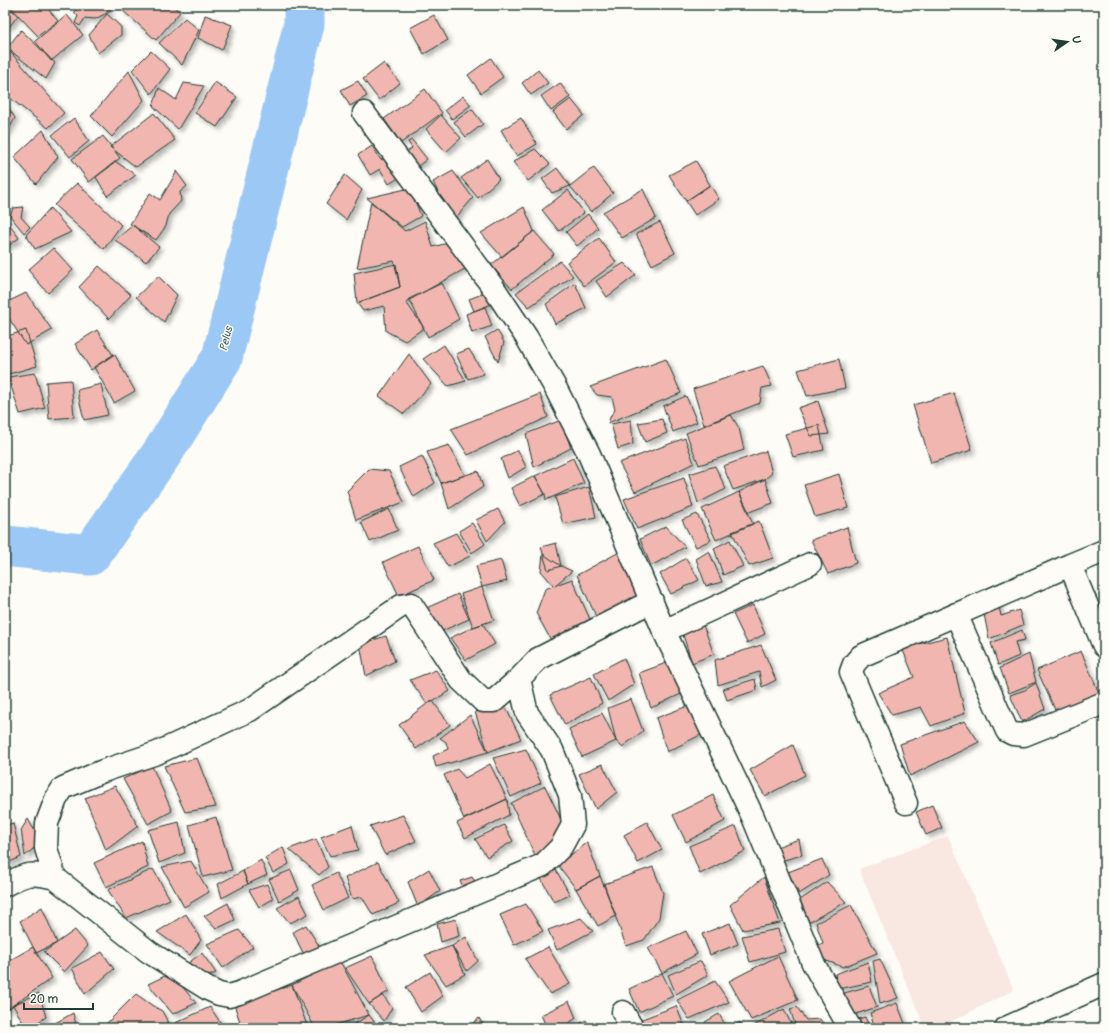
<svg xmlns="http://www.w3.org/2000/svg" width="1109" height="1033" viewBox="0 0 1109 1033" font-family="Pangolin,sans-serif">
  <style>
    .built { fill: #f9e7e1 }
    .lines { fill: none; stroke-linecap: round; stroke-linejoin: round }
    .river { stroke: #9cc8f6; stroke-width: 41 }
    .building { fill: #f1b6af; stroke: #1f3d34; filter: url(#shadow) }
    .street-casing { stroke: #1f3d34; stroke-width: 25 }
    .street { stroke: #fdfcf7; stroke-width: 22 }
    .labels { text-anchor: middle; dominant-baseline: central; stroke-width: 3; stroke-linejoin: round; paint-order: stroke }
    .water-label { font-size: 11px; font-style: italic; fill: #3e6064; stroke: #fdfcf7 }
  </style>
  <defs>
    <filter id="shadow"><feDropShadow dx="3.5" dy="3.5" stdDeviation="2" flood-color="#0004"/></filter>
  </defs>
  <rect width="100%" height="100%" fill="#fdfcf7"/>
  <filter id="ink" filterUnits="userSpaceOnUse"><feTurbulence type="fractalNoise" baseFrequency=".025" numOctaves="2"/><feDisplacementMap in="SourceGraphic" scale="8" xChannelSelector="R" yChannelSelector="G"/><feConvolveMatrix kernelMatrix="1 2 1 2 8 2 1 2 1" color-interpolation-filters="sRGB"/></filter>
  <g filter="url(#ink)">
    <path class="built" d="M948 836 1014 990 938 1028H925L859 869Z"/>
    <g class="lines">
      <path class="river" d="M5 546 90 555 163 452 222 358 304 24V5"/>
    </g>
    <path class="building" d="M12 5H45L58 21 38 36 18 15 11 7Z
      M80 5H104L111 11 95 19 85 18 80 26 75 23 78 16 74 12Z
      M126 5H172L180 12 156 40 121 9Z
      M8 7 18 15 10 26H5V11Z
      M107 14 121 27V35L98 53 89 35Z
      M67 15 83 35 51 61 35 41Z
      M205 15 232 25 222 50 198 38Z
      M434 15 448 40 424 54 410 28Z
      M185 18 199 30 182 65 159 43Z
      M21 30 55 63 46 79 7 48Z
      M5 46 64 113 48 128 5 94Z
      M151 51 170 69 151 94 132 70Z
      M491 58 503 77 481 93 468 75Z
      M384 63 400 83 379 100 363 79Z
      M538 70 548 83 531 95 522 83Z
      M129 71 144 100 112 137 91 116Z
      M358 81 367 96 350 106 341 90Z
      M215 82 237 97 217 127 195 113Z
      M184 83 204 86 178 129 153 106 159 88 176 100Z
      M560 83 570 97 551 111 541 96Z
      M425 89 442 113 401 143 384 119Z
      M463 96 471 105 452 119 445 110Z
      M571 99 584 115 566 129 553 112Z
      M5 102 15 118 7 133 5 130Z
      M472 109 483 124 466 137 454 122Z
      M154 113 175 140 136 167 110 147Z
      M441 115 461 138 446 152 426 129Z
      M74 118 89 141 70 157 52 135Z
      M521 118 537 144 517 156 501 130Z
      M43 130 58 157 36 184 14 157Z
      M103 136 120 158 89 182 72 159Z
      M412 140 427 159 414 169 403 155 412 148 408 142Z
      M372 146 381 160 391 154 403 175 389 184 380 169 370 175 358 155Z
      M535 149 550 164 528 181 513 162Z
      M487 159 499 179 478 198 461 178Z
      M696 161 710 185 686 201 669 175Z
      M116 162 136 175 107 196 96 177Z
      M557 168 570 186 552 193 542 179Z
      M594 168 613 193 591 212 570 186 590 170Z
      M176 171 187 186 180 192 181 201 169 214 166 226 156 240 130 224 150 193 160 200 176 173Z
      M453 171 473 198 452 222 437 197 439 194 433 182Z
      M345 175 362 190 346 220 326 204Z
      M77 183 121 225 104 249 54 205Z
      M710 185 719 199 695 215 686 201Z
      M410 188 421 216 402 227 367 198Z
      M643 189 656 218 622 238 603 212Z
      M568 190 584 213 559 231 542 210Z
      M371 202 405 231 425 221 433 247 451 242 470 266 406 302 424 328 405 341 386 331 384 306 363 311 357 303 400 287 394 261 357 268Z
      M23 207 21 217 30 227 24 233 10 216 13 208Z
      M524 207 534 231 502 257 481 233Z
      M50 208 71 232 35 249 26 235Z
      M588 214 598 228 577 246 566 232Z
      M5 218 19 238 5 248Z
      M660 222 675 253 652 265 636 234Z
      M133 225 159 247 146 262 115 240Z
      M534 231 554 254 512 289 491 265Z
      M599 238 616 262 584 286 567 262Z
      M53 248 73 270 48 293 28 270Z
      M560 261 573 276 529 307 516 293Z
      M624 263 636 275 607 297 596 281Z
      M396 264 400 287 357 303 354 273Z
      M99 266 131 295 109 319 79 287Z
      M158 276 177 295 164 322 136 297Z
      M442 283 459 319 428 337 409 299Z
      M575 283 586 308 555 324 546 304Z
      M490 291 494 303 474 311 469 299Z
      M26 293 52 330 26 345 5 312V303Z
      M485 307 492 326 472 333 466 314Z
      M26 330 37 366 9 374 5 361V337Z
      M97 330 113 355 91 370 75 344Z
      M497 330 504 342 498 362 485 337Z
      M444 345 466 381 448 386 423 359Z
      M469 349 484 374 468 379 456 354Z
      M409 354 431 384 404 414 379 396Z
      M113 355H115L135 391 114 403 94 367Z
      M666 359 681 393 608 423 611 415 615 410 612 397 597 395 590 387Z
      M839 359 845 388 807 396 798 370Z
      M763 366 772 386 762 388 760 403 704 425 693 389Z
      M35 373 45 408 20 414 8 377Z
      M71 380 74 417 49 419 46 382Z
      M101 384 108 415 84 420 77 390Z
      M954 393 972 450 931 463 913 405Z
      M540 394 548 417 468 455 451 429Z
      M686 396 697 422 673 432 663 406Z
      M818 401 829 434 811 436 798 408Z
      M731 415 739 428 744 450 699 465 686 433Z
      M662 419 667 433 645 442 638 423Z
      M561 420 571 448 534 467 526 434Z
      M631 420 633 444 618 449 611 424Z
      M819 425 824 450 793 457 785 434Z
      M685 438 694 463 635 492 619 463Z
      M449 445 465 475 441 483 427 452Z
      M518 450 526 467 508 478 501 459Z
      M766 451 772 473 765 479 733 490 723 466Z
      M422 456 435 483 414 497 399 467Z
      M573 458 584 483 546 500 545 494 535 476Z
      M715 466 726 489 698 503 689 474Z
      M369 469 389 471 404 502 356 520 347 491Z
      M478 471 483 487 449 509 441 483Z
      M839 474 848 508 815 517 804 485Z
      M535 476 545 494 520 506 511 488Z
      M684 478 693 507 637 529 624 499Z
      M765 479 773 503 749 512 739 492Z
      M589 487 596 517 563 524 555 497Z
      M739 492 753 524 716 540 702 509Z
      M389 509 398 530 370 542 361 522Z
      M498 509 505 522 487 541 476 520Z
      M697 514 711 540 696 547 682 520Z
      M759 521 773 558 749 566 732 532Z
      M472 523 485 544 472 553 459 531Z
      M666 526 685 547 651 566 640 539Z
      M847 527 856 563 828 574 811 540Z
      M456 533 470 556 448 567 433 543Z
      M730 540 743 566 723 575 714 548Z
      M556 543 561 566 548 570 541 547Z
      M418 546 434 580 399 596 383 562Z
      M623 550 647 603 599 623 577 575Z
      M709 551 722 582 706 586 696 559Z
      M543 554 561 566 572 571 554 586 541 571Z
      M686 558 699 580 671 594 660 574Z
      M501 560 507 581 482 587 476 566Z
      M572 579 593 626 552 642 536 613 545 589Z
      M482 587 494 620 473 627 461 594Z
      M458 594 469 619 442 631 424 609Z
      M997 597 1001 616 1019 610 1023 625 989 639 982 604Z
      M753 605 765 634 747 643 733 614Z
      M483 624 495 644 466 660 450 638 473 627Z
      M703 625 714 654 692 663 682 632Z
      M1022 630 1025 640 1015 642 1019 656 998 665 991 643Z
      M386 636 395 661 366 676 360 644Z
      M947 637 965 713 931 726 921 707 892 715 878 693 914 677 902 648Z
      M761 645 776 680 762 687 759 672 718 685 715 660Z
      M1081 651 1099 693 1056 712 1037 670Z
      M1029 654 1036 682 1009 693 1000 668Z
      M624 658 634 684 608 701 594 674Z
      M669 662 681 694 651 708 639 673Z
      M436 670 450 691 427 704 410 680Z
      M591 677 602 703 565 725 550 695Z
      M755 679 757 690 727 700 723 689Z
      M1036 683 1045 709 1022 722 1010 695 1025 690Z
      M631 699 643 731 622 747 616 741 608 708Z
      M432 700 450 725 416 749 399 725Z
      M504 704 521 739 488 752 475 712Z
      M693 704 706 732 667 752 656 718Z
      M602 713 616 741 582 757 569 729Z
      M470 715 488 752 436 767 433 756 448 749 446 742 440 738Z
      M965 721 979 742 910 776 900 744Z
      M793 745 805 775 765 796 750 770Z
      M526 749 541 783 511 797 493 758Z
      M197 758 216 807 185 812 164 766Z
      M490 764 507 799 464 819 444 775 457 769 465 778Z
      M602 764 617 792 596 809 579 774Z
      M152 766 172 811 148 824 123 779Z
      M115 786 138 826 106 850 85 798Z
      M545 786 568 834 535 855 511 803Z
      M713 795 725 821 686 842 673 815Z
      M507 799 509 815 465 838 457 823Z
      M932 805 942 828 926 835 916 812Z
      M403 815 416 841 385 855 370 826Z
      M216 817 232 870 203 877 189 825Z
      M28 819 41 842 25 856 21 830Z
      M179 822 185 853 159 863 148 830Z
      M647 822 662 850 638 863 624 835Z
      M13 823 21 857 5 864V825Z
      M352 825 358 850 330 856 321 837Z
      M504 825 513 841 487 857 475 839Z
      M736 826 745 851 700 874 689 846Z
      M316 839 328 867 319 875 289 849Z
      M799 839 802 855 777 862 771 849Z
      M142 841 148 867 106 887 94 863Z
      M587 842 600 876 576 889 558 865Z
      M283 847 289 864 273 873 265 858Z
      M822 859 829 875 799 894 788 872Z
      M261 860 267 875 248 884 243 871Z
      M191 861 209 892 184 907 162 867Z
      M378 862 399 903 373 915 362 897 352 899 345 878Z
      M653 867 663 893 659 918 644 940 626 946 604 884Z
      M153 869 170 899 126 918 108 890Z
      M429 869 440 891 418 907 408 882Z
      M291 870 299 890 279 901 269 879Z
      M556 870 570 895 554 902 540 877Z
      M243 871 248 884 222 898 218 884Z
      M336 873 348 898 324 910 312 885Z
      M600 876 616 916 598 926 576 889Z
      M472 877 478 886 466 892 460 881Z
      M764 877 780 923 743 930 730 905Z
      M827 882 846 902 809 922 800 900Z
      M267 884 273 899 259 907 249 890Z
      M299 896 308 914 290 923 277 908Z
      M228 903 235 920 216 929 204 916Z
      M526 904 543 931 514 945 500 915Z
      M851 905 877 953 843 967 819 958 816 946 823 943 816 923Z
      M42 907 57 943 36 953 20 921Z
      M186 914 201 940 190 955 157 932Z
      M581 918 593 931 557 950 548 930Z
      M456 919 459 936 441 942 437 924Z
      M730 923 738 944 710 955 702 934Z
      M306 925 321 949 304 955 293 932Z
      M778 929 785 952 750 962 742 936Z
      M75 930 88 946 64 972 44 952Z
      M239 930 253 947 223 968 207 944Z
      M686 931 697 954 662 973 648 948Z
      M466 937 478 961 467 971 452 946Z
      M452 946 465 974 446 985 425 955Z
      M33 947 52 978 5 1011V963Z
      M548 947 570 984 550 994 525 959Z
      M102 952 114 969 85 994 72 968Z
      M202 953 216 973 206 977 188 963Z
      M372 956 389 991 369 1004 345 968Z
      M778 956 798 1000 751 1020 729 981Z
      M880 959 898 998 880 1004 873 961Z
      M340 961 369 1015 325 1028H315L292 985Z
      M701 961 708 975 676 994 668 975Z
      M868 962 872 982 838 989 835 974Z
      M430 972 443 996 421 1012 406 987Z
      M171 973 196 1003 173 1014 148 984Z
      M662 973 673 996 639 1012 629 989Z
      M715 981 729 1002 689 1019 677 1000Z
      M292 985 308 1028H242L234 1004Z
      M869 986 877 1007 853 1015 844 993Z
      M39 993 46 1017 29 1028H26L13 1005Z
      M136 994 153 1006 162 1011 171 1028H102Z
      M383 995 392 1008 384 1021 369 1004Z
      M569 1001 576 1018 562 1028H547L541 1015Z
      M897 1003 906 1026 900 1028H875L870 1013Z
      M676 1006 685 1028H643L637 1021Z
      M210 1007 224 1028H178L175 1023Z
      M797 1007 806 1020 820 1019 826 1028H796L790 1009Z
      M784 1009 793 1028H753L752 1027Z
      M73 1013 77 1028H51L50 1026Z
      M719 1014 727 1028H708L705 1022Z
      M369 1015 376 1024 368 1028H356L353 1025Z
      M865 1017 870 1028H856L852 1021Z
      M479 1018 485 1028H467Z
      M586 1020 590 1028H572Z
      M740 1022 743 1028H729Z"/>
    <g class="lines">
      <defs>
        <path id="street" d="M364 113 493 287 527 338 555 387 589 454 664 631 753 817 813 963 850 1028
          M1070 565 1104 551
          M956 614 1007 731 1013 734 1024 735 1104 703
          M664 631 810 564
          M906 803 851 672 854 664 861 656 1070 565 1104 646
          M55 878 46 848 47 823 56 799 63 788 103 771 157 753 250 710 401 606 411 604 461 680 483 701H494L519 679
          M5 885C26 873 32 872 55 878L149 952 208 989 219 994 229 996 239 993 543 865 561 847 573 825 570 795 552 750 527 713 519 679 538 659 652 601
          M623 1012 632 1028
          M1006 1028 1104 984"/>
      </defs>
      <use href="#street" class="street-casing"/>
      <use href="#street" class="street"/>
    </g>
  </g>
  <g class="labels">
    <g class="water-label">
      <text transform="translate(226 339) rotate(-76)">Pelus</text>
    </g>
  </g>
  <rect width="1109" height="1033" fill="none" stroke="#fdfcf7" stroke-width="20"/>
  <rect x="10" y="10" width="1089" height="1013" fill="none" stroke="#1f3d34" stroke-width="1.5" filter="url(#ink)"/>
  <g transform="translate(1067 42) rotate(77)" stroke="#fdfcf7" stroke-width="3" paint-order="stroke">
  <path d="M0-3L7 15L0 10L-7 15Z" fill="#1f3d34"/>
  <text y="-6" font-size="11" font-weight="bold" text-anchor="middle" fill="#1f3d34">U</text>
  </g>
  <path d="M24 1003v6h69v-6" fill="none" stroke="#1f3d34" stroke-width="2"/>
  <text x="30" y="1003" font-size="12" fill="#1f3d34" stroke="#fdfcf7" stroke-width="3" paint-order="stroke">20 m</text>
</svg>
